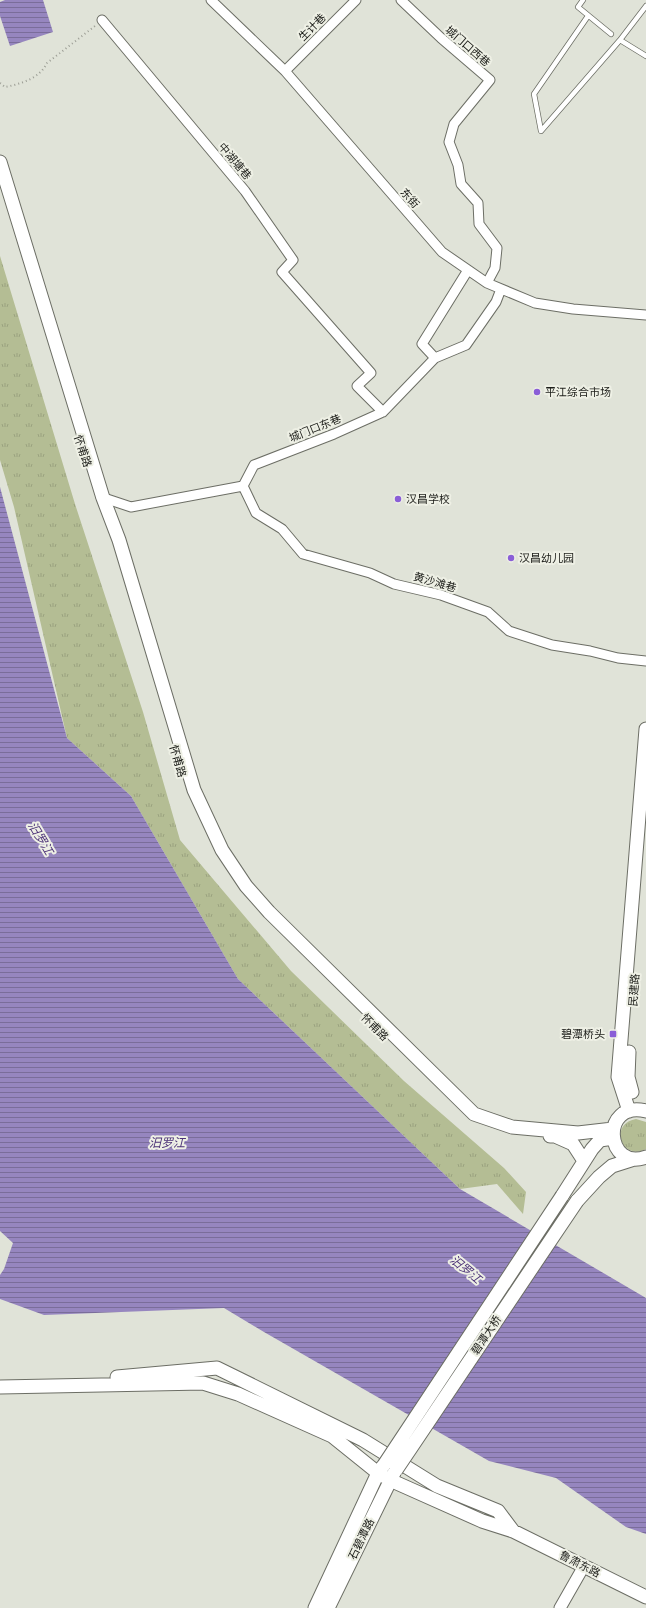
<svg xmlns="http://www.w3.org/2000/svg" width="646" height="1608" viewBox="0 0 646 1608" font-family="'Libre Baskerville','Noto Sans SC',serif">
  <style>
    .grass { fill: url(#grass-tufts) }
    .water { fill: url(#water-rules) }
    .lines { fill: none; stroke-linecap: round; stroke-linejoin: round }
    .service-casing { stroke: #6c6e65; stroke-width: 6 }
    .minor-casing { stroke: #6c6e65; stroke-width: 11 }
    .tertiary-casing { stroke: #6c6e65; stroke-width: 13 }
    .secondary-casing { stroke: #6c6e65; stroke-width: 15 }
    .path { stroke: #9c9e95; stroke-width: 2; stroke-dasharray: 1 3; stroke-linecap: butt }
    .service { stroke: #fff; stroke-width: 4.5 }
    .minor { stroke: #fff; stroke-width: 9 }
    .tertiary { stroke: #fff; stroke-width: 11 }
    .secondary { stroke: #fff; stroke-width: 13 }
    .secondary-bridge-casing { stroke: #6c6e65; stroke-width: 15; stroke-linecap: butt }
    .secondary-bridge { stroke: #fff; stroke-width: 13 }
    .poi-dot { fill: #8a5ed7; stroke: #eef0e5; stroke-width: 1.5 }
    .labels { text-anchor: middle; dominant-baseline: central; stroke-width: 4; stroke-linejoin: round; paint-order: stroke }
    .street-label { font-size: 11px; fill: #1c1d19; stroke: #eef0e5 }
    .poi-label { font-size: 11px; fill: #1c1d19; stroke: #eef0e5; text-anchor: start }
    .water-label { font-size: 12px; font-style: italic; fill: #4b3177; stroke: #eef0e5 }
  </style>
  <defs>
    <pattern id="grass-tufts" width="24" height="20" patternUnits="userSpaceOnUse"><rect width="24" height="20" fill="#b4bd94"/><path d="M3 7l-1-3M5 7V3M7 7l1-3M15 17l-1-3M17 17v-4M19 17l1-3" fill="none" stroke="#9aa27f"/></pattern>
    <pattern id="water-rules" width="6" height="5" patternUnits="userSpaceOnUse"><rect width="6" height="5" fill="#9686bf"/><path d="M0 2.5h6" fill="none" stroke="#7a6d9a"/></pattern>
  </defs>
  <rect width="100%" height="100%" fill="#e0e3d8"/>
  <path class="grass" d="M0 256 75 504 143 712 180 840 291 971 404 1081 504 1168 526 1192 523 1214 497 1184 460 1189 238 979 131 796 67 738 14 507 0 460Z
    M636 1119 646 1122V1149C622 1162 608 1124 636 1119Z"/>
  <path class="water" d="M5 0H43L53 32 10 46 0 16V2Z
    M0 487 67 738 131 796 238 979 460 1189 646 1298V1534L626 1527 556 1478 489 1461 264 1332 224 1308 44 1315 0 1299V1275L4 1269 13 1243 0 1231Z"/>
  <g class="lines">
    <defs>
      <path id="service" d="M583 0 578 7 611 34
        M646 6 620 40 646 56
        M588 16 534 94 541 131 620 40"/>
      <path id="minor" d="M211 0 285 71 442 252 487 283 535 303 573 309 646 315
        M401 0 441 38 490 80 454 124 449 142 458 165 461 184 478 203 479 224 497 248 495 268 487 283
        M102 20 245 191 293 260 282 272 371 373 357 386 383 412
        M285 71 356 0
        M435 358 422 344 468 270
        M243 486 256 513 282 529 303 554 370 573 394 584 441 595 488 612 509 631 552 645 590 651 618 658 646 661
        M101 497 131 507 243 486 254 465 334 434 383 412 435 358 466 345 496 302 501 289"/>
      <path id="tertiary" d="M560 1608 584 1566"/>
      <path id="secondary" d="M0 162 103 498 119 540 194 790 222 850 246 886 269 912 474 1114 512 1127 578 1133 613 1129
        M629 1052 628 1077 632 1092
        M629 1111 618 1077 646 729
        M646 1111C599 1100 606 1172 646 1157
        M550 1136H555L573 1144 584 1161
        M562 1196 592 1149 600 1140 613 1138
        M577 1201 599 1177 612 1166 634 1159
        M117 1377 217 1368 363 1440 437 1486 498 1511 513 1531
        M0 1387 203 1383 238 1394 332 1436 378 1473 390 1480 482 1521 513 1531 646 1597
        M315 1608 378 1473 383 1466
        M328 1608 394 1473"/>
    </defs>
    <use href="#service" class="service-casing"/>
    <use href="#minor" class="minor-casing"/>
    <use href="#tertiary" class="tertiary-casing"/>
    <use href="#secondary" class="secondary-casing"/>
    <path class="path" d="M0 83 5 87C21 84 40 78 47 63L95 26"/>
    <use href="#service" class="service"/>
    <use href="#minor" class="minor"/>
    <use href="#tertiary" class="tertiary"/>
    <use href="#secondary" class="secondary"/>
    <defs>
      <path id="secondary-bridge" d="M384 1465 562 1196
        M396 1470 577 1201"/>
    </defs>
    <use href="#secondary-bridge" class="secondary-bridge-casing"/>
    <use href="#secondary-bridge" class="secondary-bridge"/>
  </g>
  <g class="poi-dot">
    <circle cx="537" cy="392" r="4"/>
    <circle cx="398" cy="499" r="4"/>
    <circle cx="511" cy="558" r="4"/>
    <rect x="609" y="1030" width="8" height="8" rx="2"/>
  </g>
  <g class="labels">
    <g class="street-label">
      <text transform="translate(312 27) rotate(-45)">生计巷</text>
      <text transform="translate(468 46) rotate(41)">城门口西巷</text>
      <text transform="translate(235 161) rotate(50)">中湖塘巷</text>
      <text transform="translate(410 198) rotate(48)">东街</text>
      <text transform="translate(315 428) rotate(-22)">城门口东巷</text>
      <text transform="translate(83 451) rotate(72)">怀甫路</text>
      <text transform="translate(435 582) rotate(16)">黄沙滩巷</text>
      <text transform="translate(178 761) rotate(74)">怀甫路</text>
      <text transform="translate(634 990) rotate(-86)">民建路</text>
      <text transform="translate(375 1027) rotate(45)">怀甫路</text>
      <text transform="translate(486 1335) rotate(-56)">碧潭大桥</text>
      <text transform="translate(361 1539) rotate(-64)">石碧潭路</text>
      <text transform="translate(580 1564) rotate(27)">鲁肃东路</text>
    </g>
    <g class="poi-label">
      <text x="545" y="392">平江综合市场</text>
      <text x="406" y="499">汉昌学校</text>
      <text x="519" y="558">汉昌幼儿园</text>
      <text x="605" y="1034" text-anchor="end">碧潭桥头</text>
    </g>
    <g class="water-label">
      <text transform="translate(41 838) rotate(59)">汨罗江</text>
      <text x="167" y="1142">汨罗江</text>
      <text transform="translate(466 1269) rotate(40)">汨罗江</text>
    </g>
  </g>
</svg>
